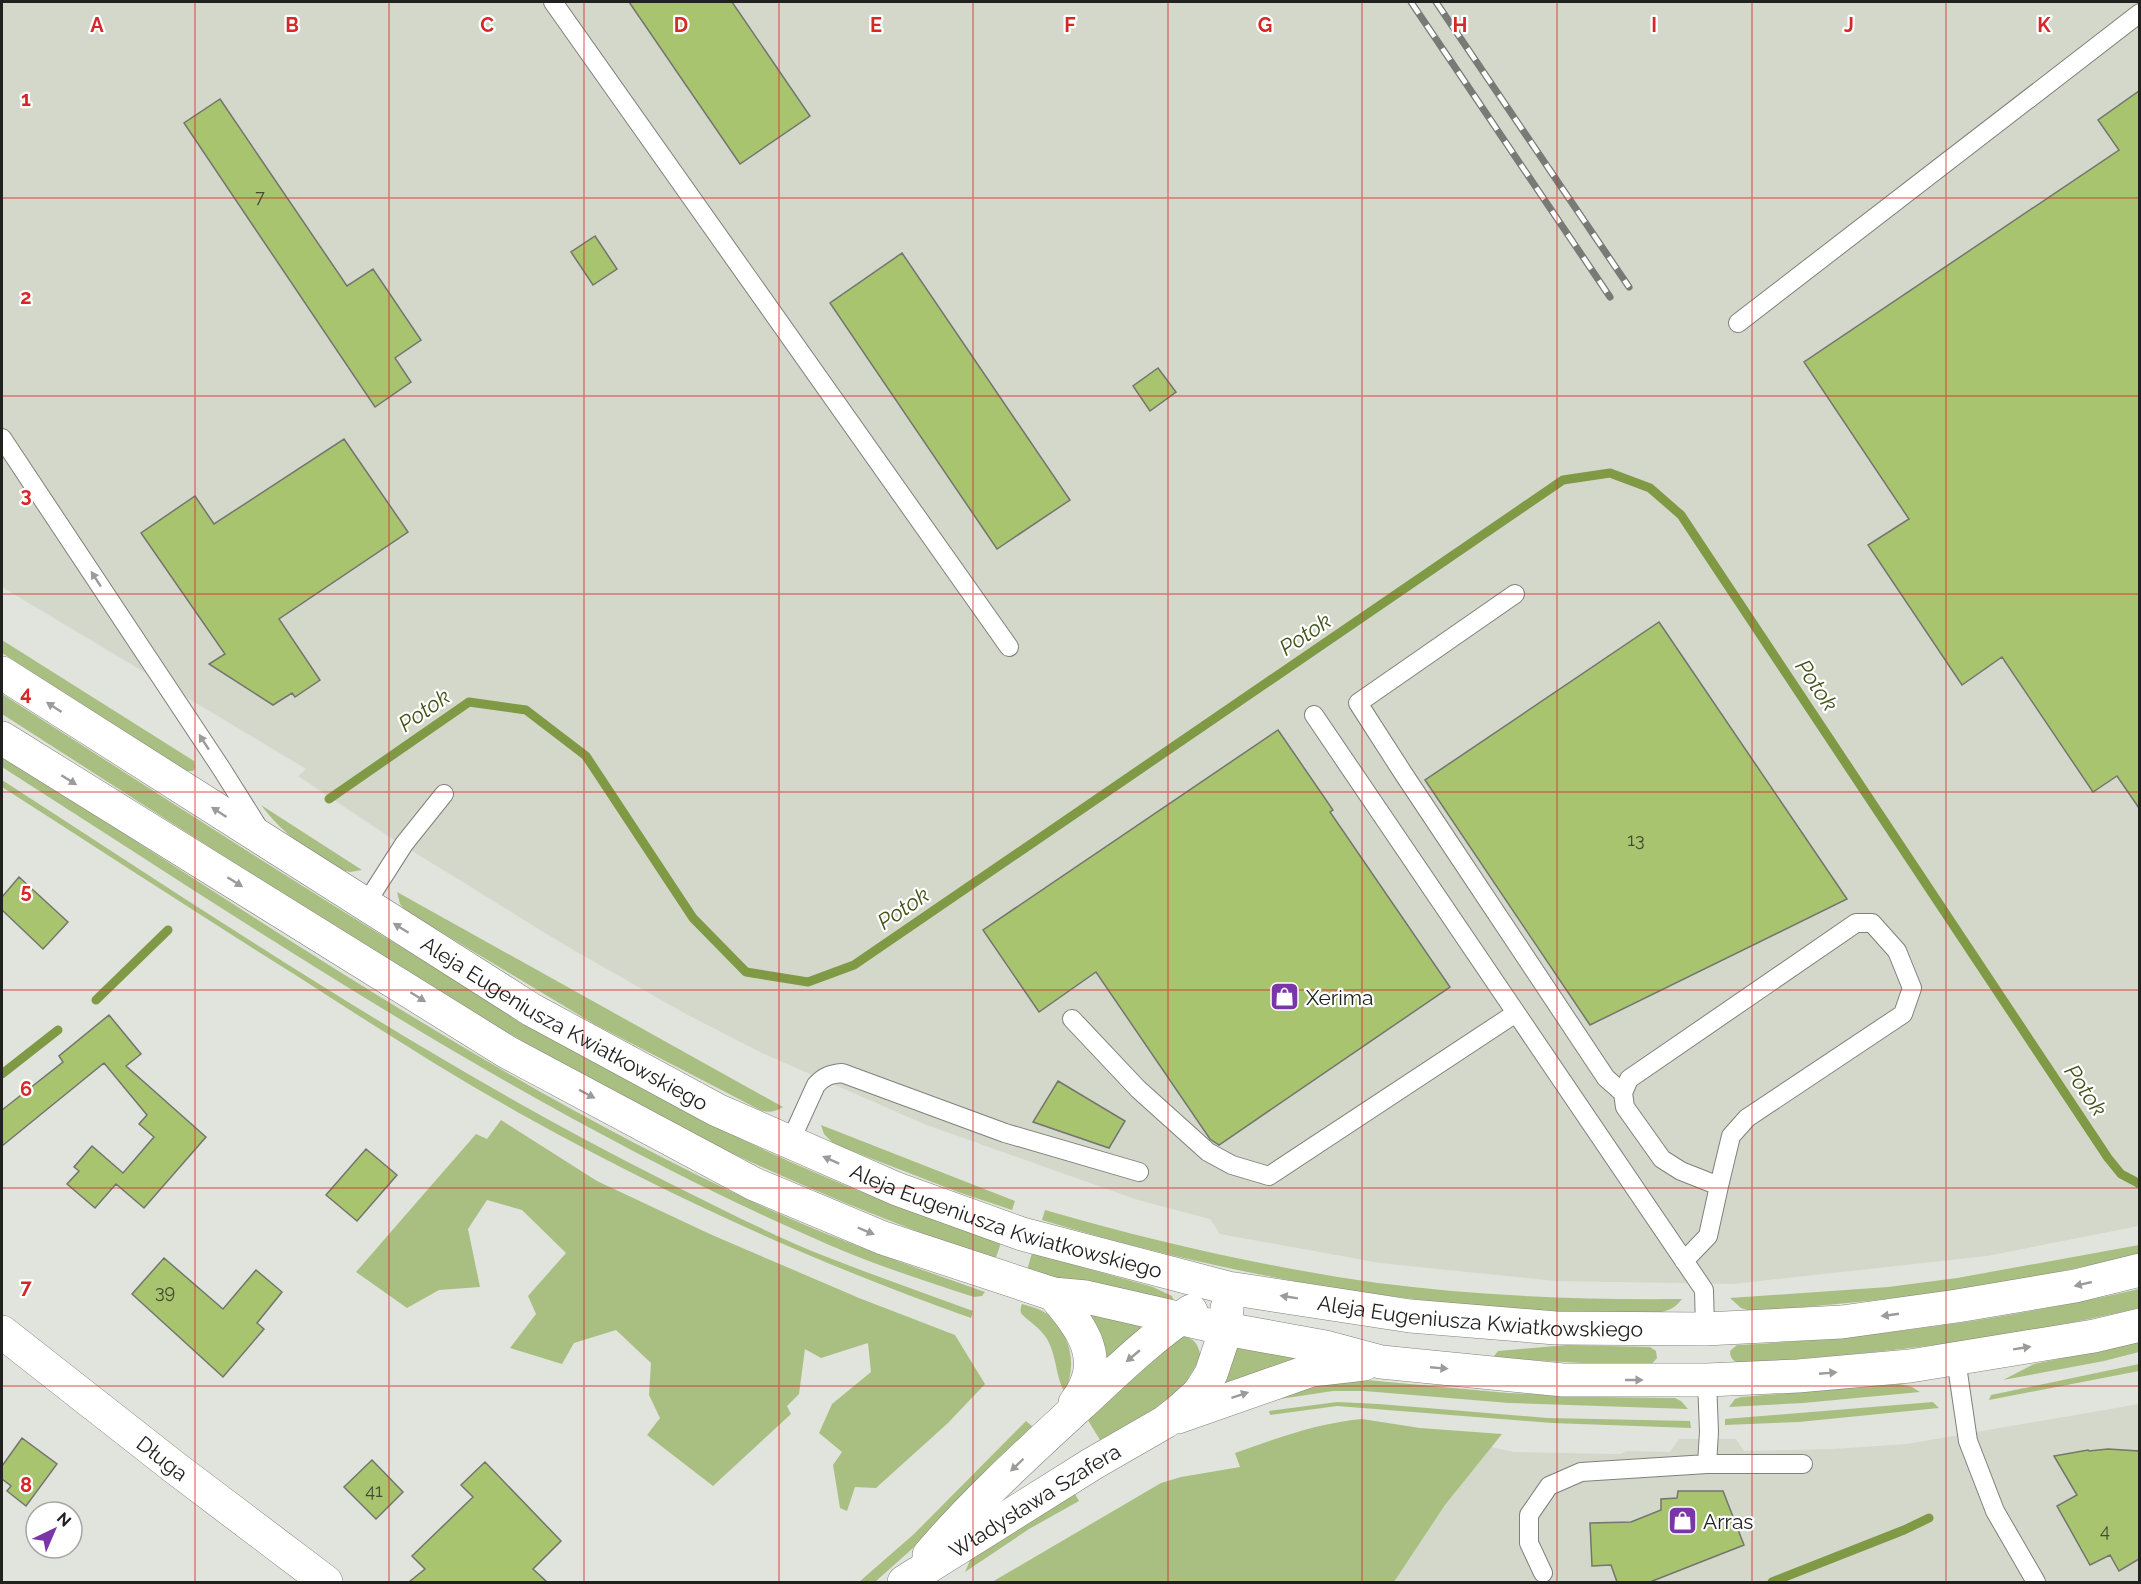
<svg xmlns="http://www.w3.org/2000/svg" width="2141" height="1584" viewBox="0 0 2141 1584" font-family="Raleway,sans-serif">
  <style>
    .built { fill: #d3d8ca }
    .green { fill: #a9bf81 }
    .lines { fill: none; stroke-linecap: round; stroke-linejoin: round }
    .stream { stroke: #7f9945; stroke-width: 9 }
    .building { fill: #a8c46e; stroke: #73756f; stroke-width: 1.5 }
    .service-casing { stroke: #7f817b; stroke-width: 20 }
    .minor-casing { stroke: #7f817b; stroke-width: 34 }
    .tertiary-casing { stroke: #7f817b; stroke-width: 34 }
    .service { stroke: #fff; stroke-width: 18 }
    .minor { stroke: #fff; stroke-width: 33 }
    .tertiary { stroke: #fff; stroke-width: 33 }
    .rail-casing { stroke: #797a76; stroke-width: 7 }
    .rail { stroke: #fff; stroke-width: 4.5; stroke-dasharray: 14; stroke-linecap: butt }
    .oneway { fill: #9b9b9a }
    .grid { fill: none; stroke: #d62828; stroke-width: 1.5; stroke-opacity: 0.55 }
    .labels { text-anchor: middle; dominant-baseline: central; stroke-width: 4.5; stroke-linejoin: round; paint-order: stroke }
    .number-label { font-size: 18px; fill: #434a33 }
    .poi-label { font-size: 21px; fill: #21211f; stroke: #fff; text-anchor: start }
    .street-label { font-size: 21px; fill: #21211f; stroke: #fff }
    .water-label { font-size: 22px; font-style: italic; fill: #425317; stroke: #fff }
    .grid-label { font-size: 20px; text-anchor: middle; font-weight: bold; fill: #d62828; stroke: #fff; stroke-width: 4.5; stroke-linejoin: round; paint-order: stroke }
  </style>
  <rect width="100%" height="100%" fill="#e1e4dd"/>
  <path class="built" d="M2 2H2139V1226L1987 1256 1733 1284 1555 1281 1380 1263 1220 1234 1210 1219 1138 1200 924 1124 760 1052 684 1013 563 944 388 836 298 776 306 769 2 587Z
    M2139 1404V1582H1394L1445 1505 1491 1447 1514 1452 1620 1454 1627 1451 1670 1452 1679 1439H1736L1744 1451 1832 1449 1907 1444Z"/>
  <path class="green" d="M2 640 194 761 195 768 193 771H186L2 653Z
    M2 694C142 783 282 875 424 961 520 1020 617 1078 719 1128 810 1174 905 1210 1001 1243L995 1260C891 1223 789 1182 690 1133 569 1072 454 1001 339 929 226 858 114 786 2 714Z
    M2 755C250 913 495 1083 764 1207 836 1240 911 1266 985 1292L982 1296 974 1297C925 1281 875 1265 827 1244 534 1117 269 938 2 767Z
    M2 780C218 920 434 1065 665 1181 718 1207 771 1235 827 1257 875 1276 924 1293 973 1311L971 1318C818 1264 671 1197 530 1119 450 1075 373 1025 297 976 198 914 100 850 2 787Z
    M261 805 362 870 350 872 341 870C309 850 284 836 261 805Z
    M397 892 783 1107C775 1112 768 1113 760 1110L594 1024 406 911 400 904Z
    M501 1120 597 1181 712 1235 859 1298 955 1335 985 1384 948 1423 876 1488 855 1487 847 1511 840 1508 833 1465 842 1452 819 1433 832 1404 871 1372 868 1343 821 1358 805 1349 799 1394 787 1406 791 1414 713 1486 647 1435 660 1418 649 1395 651 1363 616 1330 574 1343 562 1364 510 1348 536 1314 528 1296 566 1253 522 1210 487 1200 468 1229 480 1287 439 1290 407 1308 356 1272 476 1134 487 1139Z
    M821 1125 1015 1201 1012 1210 958 1192 834 1144 824 1134Z
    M1045 1210C1155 1242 1266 1267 1378 1283 1479 1296 1581 1300 1682 1299 1678 1304 1674 1308 1668 1310 1652 1317 1606 1312 1587 1312 1402 1307 1218 1273 1042 1220Z
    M2139 1245V1254C2012 1285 1881 1303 1750 1311L1741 1308 1730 1298 1888 1287 1957 1278Z
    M1032 1253 1153 1287 1172 1296 1174 1301 1149 1303 1027 1270Z
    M2139 1289V1308C2008 1339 1873 1355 1738 1363 1732 1360 1730 1357 1730 1351L1737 1345C1874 1338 2006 1319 2139 1289Z
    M1022 1304C1029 1306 1037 1308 1044 1312 1050 1315 1053 1320 1057 1325 1073 1345 1075 1368 1065 1392 1056 1380 1057 1356 1047 1339 1041 1328 1024 1318 1021 1313 1020 1309 1021 1307 1022 1304Z
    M1087 1310 1140 1324V1329L1108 1364Z
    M1173 1336C1190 1336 1197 1338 1201 1357L1178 1395 1100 1440 1086 1417Z
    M2139 1342V1352L2104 1361 2003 1380 2034 1364Z
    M1241 1345 1317 1357 1224 1391C1222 1372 1225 1356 1241 1345Z
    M1567 1345 1650 1347 1656 1351 1657 1358 1651 1365C1599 1364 1547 1362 1495 1357L1494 1356 1498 1351Z
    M2139 1364V1371L1989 1400 1991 1395Z
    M1356 1379 1508 1393 1596 1397 1675 1398 1681 1401 1688 1409 1509 1403 1364 1391H1333L1267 1401 1317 1386Z
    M1900 1384 1912 1387 1920 1392 1803 1403 1729 1407 1735 1399 1741 1397Z
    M1337 1402 1379 1404 1548 1418 1690 1421 1691 1428 1552 1423 1337 1406 1270 1415 1269 1411Z
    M1933 1402 1939 1408 1799 1422 1725 1425V1419Z
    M1362 1419 1420 1428 1502 1434 1445 1505 1394 1582H992L1161 1483 1181 1477 1240 1467 1235 1453C1277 1438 1318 1423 1362 1419Z
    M1026 1421 1033 1427 912 1549 875 1582H859L914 1534Z
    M1075 1494 1079 1501 1029 1529 965 1572 971 1558 1030 1520Z"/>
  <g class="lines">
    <path class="stream" d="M329 799 469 702 526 710 586 756 693 918 746 972 808 982 854 965 1563 480 1610 473 1650 488 1681 515 2108 1158 2121 1174 2140 1184
      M96 1000 168 930
      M2 1074 58 1030
      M1772 1582 1904 1530 1929 1518"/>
  </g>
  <path class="building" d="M629 2H732L810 116 740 164Z
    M2139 91V808L2117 776 2093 792 2002 657 1962 685 1868 545 1909 519 1804 362 2119 150 2098 120Z
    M220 99 347 286 373 269 421 340 395 358 411 382 375 407 184 123Z
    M595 236 617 269 593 285 571 252Z
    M902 253 1070 500 997 549 830 303Z
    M1158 368 1176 392 1150 411 1133 386Z
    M344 439 408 532 279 619 320 680 295 697 292 693 273 705 209 664 225 654 141 533 195 496 214 524Z
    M1659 622 1847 899 1590 1025 1425 780Z
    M1278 730 1333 810 1330 812 1450 987 1219 1145 1210 1139 1096 972 1039 1012 983 930Z
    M19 877 68 922 43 949 2 910V897Z
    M109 1015 141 1054 126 1066 206 1137 144 1208 116 1184 95 1208 67 1184 79 1171 74 1167 92 1146 123 1173 154 1137 139 1124 147 1115 104 1063 2 1146V1110L63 1062 59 1056Z
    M1058 1081 1125 1121 1109 1148 1033 1122Z
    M366 1149 397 1175 357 1221 326 1195Z
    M164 1258 223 1309 256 1270 282 1292 257 1323 264 1329 223 1377 132 1294Z
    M22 1438 57 1464 26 1506 7 1491 11 1486 2 1479V1466Z
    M2108 1449 2139 1451V1559L2119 1571 2110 1555 2090 1565 2057 1506 2077 1495 2054 1456 2088 1450 2089 1451Z
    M372 1460 403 1492 376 1519 344 1487Z
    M485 1462 561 1541 533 1569 547 1582H409L425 1569 412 1556 473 1497 461 1485Z
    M1678 1491H1723L1744 1545 1650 1582H1617L1611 1565 1592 1566 1590 1523 1631 1522 1661 1510V1499L1677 1498Z"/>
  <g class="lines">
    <defs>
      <path id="service" d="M553 2 1009 647
        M1738 323 2140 13
        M2 438 221 768 260 830
        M1515 594 1358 703 1403 773 1606 1078 1623 1093
        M1314 715 1704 1290 1705 1329
        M365 905 404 844 444 794
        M1072 1019 1138 1089 1208 1152 1232 1165 1269 1176 1516 1013
        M790 1142 816 1085C824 1076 831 1074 842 1073L1005 1133 1139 1172
        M1684 1261 1708 1236 1719 1186 1731 1136 1747 1118 1903 1014 1912 988 1897 951 1872 923H1856L1629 1079 1623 1093 1625 1107 1662 1159 1681 1171 1719 1186
        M1956 1359 1968 1441 1995 1511 2036 1582
        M1707 1464H1803
        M1543 1573 1529 1543V1515L1549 1486 1581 1472 1707 1464 1709 1432 1707 1380"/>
      <g id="minor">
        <path id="s1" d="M2 1332 174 1467 326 1582"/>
      </g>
      <g id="tertiary">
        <path id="s2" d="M2 673 532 1010 717 1110 897 1189 1022 1234 1228 1288 1410 1316 1556 1328 1705 1329 1842 1322 1957 1306 2075 1286 2140 1270"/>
        <path d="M2 738 507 1052 754 1184 883 1238 1053 1294 1086 1297 1226 1329 1325 1347 1381 1362 1563 1380H1707L1798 1376 1910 1366 2094 1336 2140 1325"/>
        <path d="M1053 1294C1082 1328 1108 1360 1075 1403"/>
        <path d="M1178 1417 1312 1370 1364 1364"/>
        <path d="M929 1555C974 1502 1027 1454 1079 1406 1115 1373 1150 1338 1191 1311"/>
        <path id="s3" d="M904 1582 1092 1464 1165 1422 1179 1411 1199 1393 1211 1374 1226 1329 1227 1308"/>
      </g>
    </defs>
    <use href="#service" class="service-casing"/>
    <use href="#minor" class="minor-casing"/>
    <use href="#tertiary" class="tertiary-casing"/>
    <use href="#service" class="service"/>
    <use href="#minor" class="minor"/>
    <use href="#tertiary" class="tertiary"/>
    <defs>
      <path id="rail" d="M1411 2 1610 297
        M1436 2 1629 287"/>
    </defs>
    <use href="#rail" class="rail-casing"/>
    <use href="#rail" class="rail"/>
  </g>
  <defs><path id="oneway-solid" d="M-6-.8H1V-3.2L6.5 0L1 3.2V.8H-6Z" transform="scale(1.5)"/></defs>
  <g class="oneway">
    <use href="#oneway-solid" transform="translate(96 579) rotate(-123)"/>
    <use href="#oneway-solid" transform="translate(54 707) rotate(-147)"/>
    <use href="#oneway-solid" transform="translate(204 742) rotate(-123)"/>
    <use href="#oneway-solid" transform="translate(69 780) rotate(32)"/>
    <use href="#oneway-solid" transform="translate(219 812) rotate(-147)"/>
    <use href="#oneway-solid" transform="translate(235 882) rotate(32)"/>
    <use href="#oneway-solid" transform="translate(401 928) rotate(-148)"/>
    <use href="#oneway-solid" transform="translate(418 997) rotate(32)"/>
    <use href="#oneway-solid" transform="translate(587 1094) rotate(28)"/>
    <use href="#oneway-solid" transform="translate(831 1160) rotate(-156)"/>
    <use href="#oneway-solid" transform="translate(866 1231) rotate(23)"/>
    <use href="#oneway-solid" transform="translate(2083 1284) rotate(167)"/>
    <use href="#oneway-solid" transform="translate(1289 1297) rotate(-171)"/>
    <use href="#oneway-solid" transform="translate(1890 1315) rotate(172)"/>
    <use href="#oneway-solid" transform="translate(2022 1348) rotate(-9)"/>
    <use href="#oneway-solid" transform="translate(1133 1356) rotate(140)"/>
    <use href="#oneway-solid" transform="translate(1439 1368) rotate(5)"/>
    <use href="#oneway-solid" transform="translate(1828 1373) rotate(-5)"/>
    <use href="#oneway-solid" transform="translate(1634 1380)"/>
    <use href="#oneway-solid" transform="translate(1240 1395) rotate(-18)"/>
    <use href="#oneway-solid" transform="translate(1017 1465) rotate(136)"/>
  </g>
  <path class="grid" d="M195 2V1582M389 2V1582M584 2V1582M779 2V1582M973 2V1582M1168 2V1582M1362 2V1582M1557 2V1582M1752 2V1582M1946 2V1582M2 198H2140M2 396H2140M2 594H2140M2 792H2140M2 990H2140M2 1188H2140M2 1386H2140"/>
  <defs>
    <symbol id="shop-square" viewBox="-11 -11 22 22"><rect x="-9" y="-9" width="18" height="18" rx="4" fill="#7a35a9" stroke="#fff"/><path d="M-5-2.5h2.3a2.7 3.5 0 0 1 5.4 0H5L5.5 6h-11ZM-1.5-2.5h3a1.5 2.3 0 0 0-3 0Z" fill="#fff"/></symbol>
  </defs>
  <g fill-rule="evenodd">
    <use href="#shop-square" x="1268" y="980" width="33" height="33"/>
    <use href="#shop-square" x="1666" y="1504" width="33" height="33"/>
  </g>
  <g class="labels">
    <g class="number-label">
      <text x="260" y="196">7</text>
      <text x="1636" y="839">13</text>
      <text x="165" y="1291">39</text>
      <text x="374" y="1490">41</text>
      <text x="2105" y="1530">4</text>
    </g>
    <g class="poi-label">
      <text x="1306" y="997">Xerima</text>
      <text x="1703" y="1521">Arras</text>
    </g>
    <g class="street-label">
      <text stroke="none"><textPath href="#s2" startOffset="663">Aleja Eugeniusza Kwiatkowskiego</textPath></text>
      <text stroke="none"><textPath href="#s2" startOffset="1149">Aleja Eugeniusza Kwiatkowskiego</textPath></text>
      <text stroke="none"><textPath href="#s2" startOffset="1635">Aleja Eugeniusza Kwiatkowskiego</textPath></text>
      <text stroke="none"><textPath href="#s1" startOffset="204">Długa</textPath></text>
      <text stroke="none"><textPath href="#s3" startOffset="154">Władysława Szafera</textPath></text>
    </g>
    <g class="water-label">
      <text transform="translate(1305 634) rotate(-34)">Potok</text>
      <text transform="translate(1817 685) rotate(56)">Potok</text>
      <text transform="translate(424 710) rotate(-35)">Potok</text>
      <text transform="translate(903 908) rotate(-34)">Potok</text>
      <text transform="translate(2086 1090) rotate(56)">Potok</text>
    </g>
  </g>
  <g class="grid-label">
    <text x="97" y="32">A</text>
    <text x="292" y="32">B</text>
    <text x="487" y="32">C</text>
    <text x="681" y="32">D</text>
    <text x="876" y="32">E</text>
    <text x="1070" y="32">F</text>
    <text x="1265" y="32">G</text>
    <text x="1460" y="32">H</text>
    <text x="1654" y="32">I</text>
    <text x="1849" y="32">J</text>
    <text x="2044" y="32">K</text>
    <text x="26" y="106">1</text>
    <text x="26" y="304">2</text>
    <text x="26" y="502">3</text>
    <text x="26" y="700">4</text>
    <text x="26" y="898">5</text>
    <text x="26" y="1096">6</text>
    <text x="26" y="1294">7</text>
    <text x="26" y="1492">8</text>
  </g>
  <rect width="2141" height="1584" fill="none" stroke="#21211f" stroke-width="6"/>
  <g transform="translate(54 1530) rotate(44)"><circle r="28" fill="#ffffff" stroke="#a6a6a5" stroke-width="1.5"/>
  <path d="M0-4.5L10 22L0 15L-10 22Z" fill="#7a35a9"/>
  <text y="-9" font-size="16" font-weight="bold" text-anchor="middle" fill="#21211f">N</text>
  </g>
</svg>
